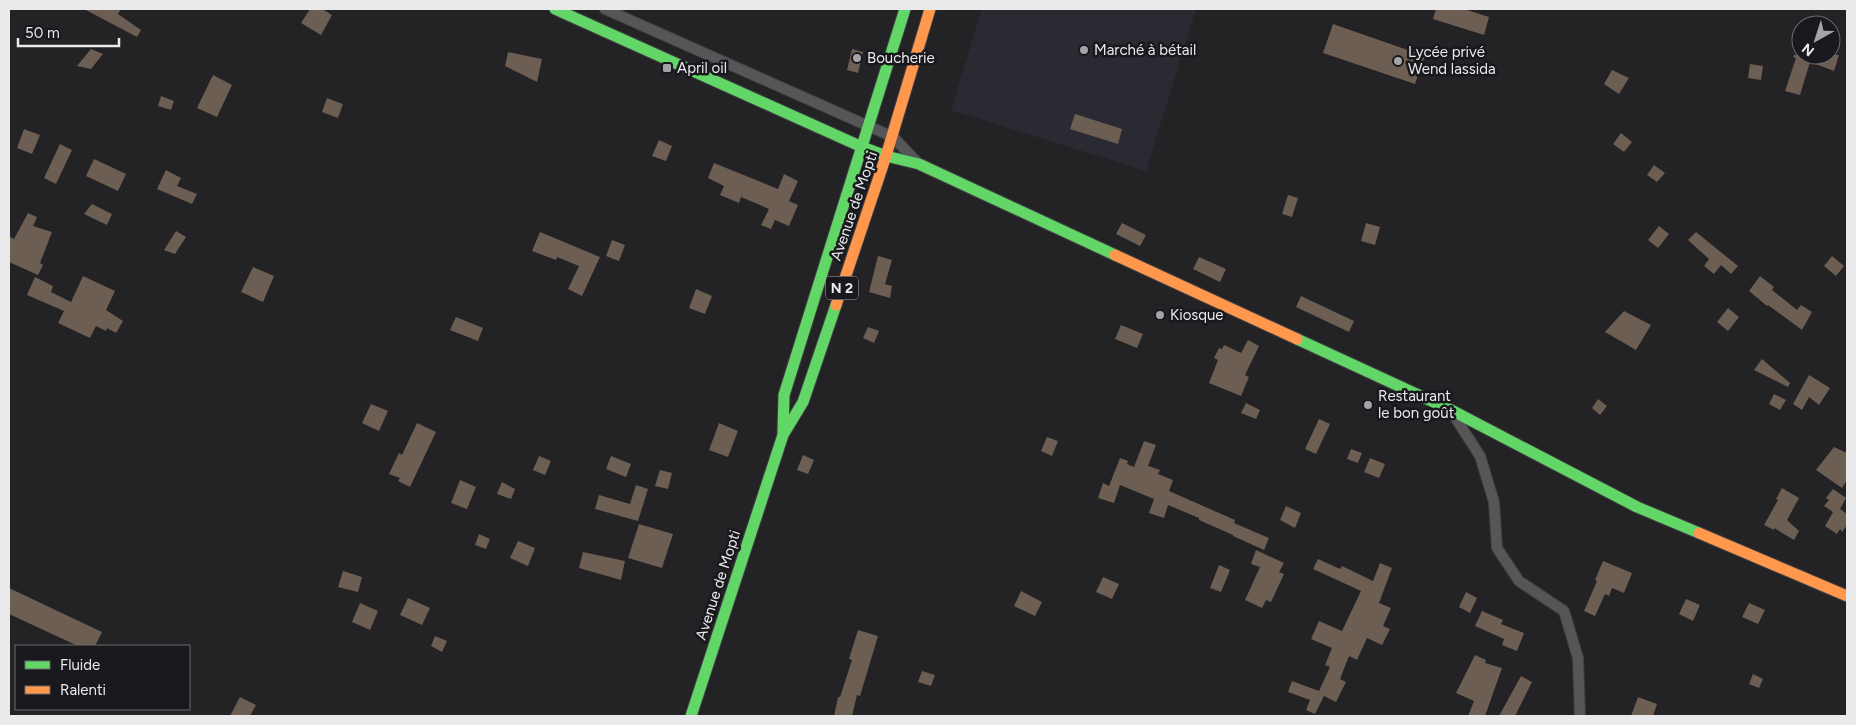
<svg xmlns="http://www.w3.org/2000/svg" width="1856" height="725" viewBox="0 0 1856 725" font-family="Figtree,sans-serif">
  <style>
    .built { fill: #2a2a33 }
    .building { fill: #6c5e52 }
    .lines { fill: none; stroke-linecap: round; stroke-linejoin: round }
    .street-casing { stroke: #404043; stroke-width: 12 }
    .fast-casing { stroke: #404043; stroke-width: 13 }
    .slow-casing { stroke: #404043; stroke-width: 13 }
    .street { stroke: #565658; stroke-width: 10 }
    .fast { stroke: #63d668; stroke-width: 11 }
    .slow { stroke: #ff974d; stroke-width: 11 }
    .poi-dot { fill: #a4a4a7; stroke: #18181d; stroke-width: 2 }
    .labels { text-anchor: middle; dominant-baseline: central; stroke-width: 5; stroke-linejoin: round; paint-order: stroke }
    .shield { fill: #18181d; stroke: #ababaf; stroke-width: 1 }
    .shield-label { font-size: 14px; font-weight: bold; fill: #eaeaed }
    .poi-label { font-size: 15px; fill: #eaeaed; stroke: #18181d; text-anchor: start }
    .street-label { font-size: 15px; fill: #eaeaed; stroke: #18181d }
  </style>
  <rect width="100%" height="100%" fill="#232225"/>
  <path class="built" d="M982 9H1196L1146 171 951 110Z"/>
  <path class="building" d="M84 9H121L118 14 141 30 137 37Z
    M310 9H322L332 15 321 35 301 23Z
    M1436 9H1464L1489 17 1484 35 1433 19Z
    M1333 24 1425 56 1415 84 1323 53Z
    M91 49 103 54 91 69 77 66Z
    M852 49 863 52 858 73 847 70Z
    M508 52 542 59 537 82 505 66Z
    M1794 55H1839L1834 71 1810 62 1800 95 1785 91 1796 58 1793 57Z
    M1750 64 1763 66 1761 80 1748 78Z
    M1612 70 1629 78 1619 94 1604 84Z
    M213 75 232 85 217 117 197 108Z
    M161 96 174 101 171 110 158 106Z
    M327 98 343 104 338 118 322 112Z
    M1075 114 1122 129 1118 144 1070 129Z
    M24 129 40 135 32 154 17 148Z
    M1621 133 1632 142 1624 152 1613 144Z
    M659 140 672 146 666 161 652 156Z
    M60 144 72 150 56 184 44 178Z
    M94 159 126 174 118 191 86 176Z
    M714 163 778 189 784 174 798 181 789 201 798 205 789 226 775 220 771 229 761 225 769 209 741 197 739 203 720 195 724 186 708 178Z
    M1654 165 1665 173 1657 182 1647 175Z
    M166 170 181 178 177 186 197 194 192 204 157 189Z
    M1288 195 1298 198 1292 217 1282 214Z
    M92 204 112 214 107 225 84 214Z
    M28 213 37 217 33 226 52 232 40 263 43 265 38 275 9 262V236L14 239Z
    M1122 223 1146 235 1140 246 1116 234Z
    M1366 223 1380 227 1375 245 1361 241Z
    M1659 226 1669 234 1658 248 1648 240Z
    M176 231 186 237 175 254 164 250Z
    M540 232 600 257 582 296 568 289 579 266 557 257 556 260 532 251Z
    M1696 232 1738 266 1731 274 1721 265 1714 274 1704 266 1709 259 1688 240Z
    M612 240 625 245 619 261 606 256Z
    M878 256 892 260 885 284 892 286 890 298 869 292Z
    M1832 256 1844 266 1836 276 1824 266Z
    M1199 257 1226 269 1220 282 1193 269Z
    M253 267 274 276 263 302 241 292Z
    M83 276 115 291 106 310 123 321 116 333 107 328 106 331 96 326 90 338 58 323 64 311 27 295 35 277 53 286 51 292 71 302Z
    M1760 276 1774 287 1772 290 1797 310 1801 305 1812 312 1802 330 1768 305 1767 306 1749 291Z
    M696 289 712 296 705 314 689 308Z
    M1301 296 1354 321 1349 332 1296 307Z
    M1728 308 1739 317 1728 331 1717 322Z
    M1624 311 1651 325 1636 350 1605 332Z
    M456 317 483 328 478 341 450 330Z
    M1121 325 1143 334 1137 348 1115 339Z
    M868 327 879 331 874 343 863 338Z
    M1248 340 1259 346 1245 375 1249 377 1241 396 1209 383 1218 360 1214 358 1219 348 1222 349 1224 345 1241 353Z
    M1762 359 1790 383 1788 387 1754 370Z
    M1809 375 1830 388 1819 405 1809 397 1802 410 1793 404Z
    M1774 394 1786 400 1780 410 1769 404Z
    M1598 399 1607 406 1600 415 1592 408Z
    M1246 403 1260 410 1256 419 1241 413Z
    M371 404 388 411 379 431 362 423Z
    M1319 419 1330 424 1316 454 1305 449Z
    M417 423 436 432 410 487 398 481 400 478 389 474 399 453 402 455Z
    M719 423 738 431 728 457 709 450Z
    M1047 437 1058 441 1052 456 1041 451Z
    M1144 441 1156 445 1148 466 1160 470 1158 474 1173 480 1169 491 1235 520 1234 523 1269 538 1264 550 1233 536V535L1199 520V518L1168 505 1164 518 1149 513 1154 499 1120 485 1114 503 1098 498 1103 483 1109 486 1120 458 1128 461 1127 464 1134 467Z
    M1834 447 1847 453V480L1842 488 1816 470Z
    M1351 449 1362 453 1358 463 1347 459Z
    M803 455 814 460 808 474 797 470Z
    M539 456 551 461 545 475 533 470Z
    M611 456 631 464 626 477 606 469Z
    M1370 458 1385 464 1379 478 1364 472Z
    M660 470 672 473 668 489 655 486Z
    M460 480 476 487 467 509 451 503Z
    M502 482 515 489 511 499 497 494Z
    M636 485 648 489 638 521 595 509 599 495 630 504Z
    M1782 488 1799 498 1787 520 1799 531 1794 540 1774 528V530L1764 525 1778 500 1776 499Z
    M1833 489 1846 498 1840 509 1847 514V525L1842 532 1840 529 1837 534 1825 526 1833 512 1824 506 1829 500 1826 498Z
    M1286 506 1301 513 1295 528 1280 520Z
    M639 524 673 534 662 568 628 558Z
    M479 534 490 539 486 549 475 545Z
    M518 541 535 548 528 566 510 558Z
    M1256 550 1284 563 1279 572 1284 574 1271 602 1266 600 1262 608 1245 600 1260 567 1251 564Z
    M583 552 625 561 621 580 579 568Z
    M1318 559 1340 569 1342 566 1373 581 1380 563 1392 568 1379 603 1391 608 1383 626 1390 629 1382 645 1367 638 1357 660 1349 656 1340 679 1346 682 1336 702 1324 696 1315 714 1306 710 1310 700 1288 692 1292 681 1319 691 1330 667 1325 665 1332 648 1311 639 1319 621 1342 631 1361 591 1313 569Z
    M1603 561 1632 573 1624 593 1612 588 1609 596 1605 594 1595 616 1584 611 1597 581 1595 580Z
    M1219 565 1230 570 1221 592 1210 588Z
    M343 571 362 577 358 592 338 587Z
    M1103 577 1119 584 1112 599 1096 592Z
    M9 588 102 632 95 646H78L9 614Z
    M1021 591 1042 602 1035 616 1014 606Z
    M1466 592 1477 598 1470 613 1459 607Z
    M408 598 430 608 422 625 400 615Z
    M1686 599 1700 605 1693 621 1679 614Z
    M360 603 378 611 370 630 352 622Z
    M1749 603 1765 610 1758 624 1742 617Z
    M1482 611 1503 620 1501 624 1524 633 1517 651 1502 645 1504 639 1475 626Z
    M858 630 878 636 860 696 857 695 852 716H834L838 697H840L852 660 849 659Z
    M435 636 447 641 442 652 431 646Z
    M1475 655 1486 660 1485 663 1502 668 1485 716H1468L1474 701 1456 693Z
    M922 671 935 675 931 686 918 682Z
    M1753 674 1763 679 1759 688 1749 684Z
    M1521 676 1532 682 1515 716H1499Z
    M240 697 256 705 250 716H230Z
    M1638 697 1657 704 1653 716H1631Z"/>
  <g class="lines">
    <defs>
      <path id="street" d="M605 9 893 137 918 163
        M1451 411 1480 456 1494 502 1497 548 1519 581 1564 611 1578 658 1580 716"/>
      <path id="fast" d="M555 9 862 147 886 156 919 164 1115 255
        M1297 339 1451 410 1637 507 1699 533
        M783 433 784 395 905 9
        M691 716 783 435 803 402 836 305"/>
      <path id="slow" d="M1115 255 1297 339
        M836 305 886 156 930 9
        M1699 533 1847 596"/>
    </defs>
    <use href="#street" class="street-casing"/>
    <use href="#fast" class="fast-casing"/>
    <use href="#slow" class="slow-casing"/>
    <use href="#street" class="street"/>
    <use href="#fast" class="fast"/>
    <use href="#slow" class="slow"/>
  </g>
  <g class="poi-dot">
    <circle cx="1084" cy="50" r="5"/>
    <circle cx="857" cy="58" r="5"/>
    <circle cx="1398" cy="61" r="5"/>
    <rect x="662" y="63" width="10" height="10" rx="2.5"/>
    <circle cx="1160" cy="315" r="5"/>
    <circle cx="1368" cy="405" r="5"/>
  </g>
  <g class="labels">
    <rect class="shield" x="826" y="276.5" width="32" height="23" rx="4"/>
    <g class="shield-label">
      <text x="842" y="288">N 2</text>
    </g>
    <g class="poi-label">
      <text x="1094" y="50">Marché à bétail</text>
      <text x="1408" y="52">Lycée privé<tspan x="1408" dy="17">Wend lassida</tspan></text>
      <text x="867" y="58">Boucherie</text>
      <text x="677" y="68">April oil</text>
      <text x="1170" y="315">Kiosque</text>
      <text x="1378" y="396">Restaurant<tspan x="1378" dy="17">le bon goût</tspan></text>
    </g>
    <g class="street-label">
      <text transform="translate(854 206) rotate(-71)">Avenue de Mopti</text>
      <text transform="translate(718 585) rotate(-72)">Avenue de Mopti</text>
    </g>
  </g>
  <rect width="1856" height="725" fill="none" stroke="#eaeaed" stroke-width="20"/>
  <rect x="15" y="645" width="175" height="65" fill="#18181d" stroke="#6c6c70"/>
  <rect x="25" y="661" width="25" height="8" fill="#63d668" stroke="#6c6c70"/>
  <text x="60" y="670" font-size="15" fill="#eaeaed">Fluide</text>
  <rect x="25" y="686" width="25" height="8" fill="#ff974d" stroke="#6c6c70"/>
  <text x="60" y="695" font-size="15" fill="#eaeaed">Ralenti</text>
  <g transform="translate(1816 40) rotate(219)"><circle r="24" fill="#18181d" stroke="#6c6c70"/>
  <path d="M0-4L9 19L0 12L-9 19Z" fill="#a4a4a7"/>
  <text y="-8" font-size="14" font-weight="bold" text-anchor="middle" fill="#eaeaed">N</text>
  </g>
  <path d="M18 38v8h101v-8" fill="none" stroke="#eaeaed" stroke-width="2.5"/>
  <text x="25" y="38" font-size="15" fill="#eaeaed" stroke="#18181d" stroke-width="4" paint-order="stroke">50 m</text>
</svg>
